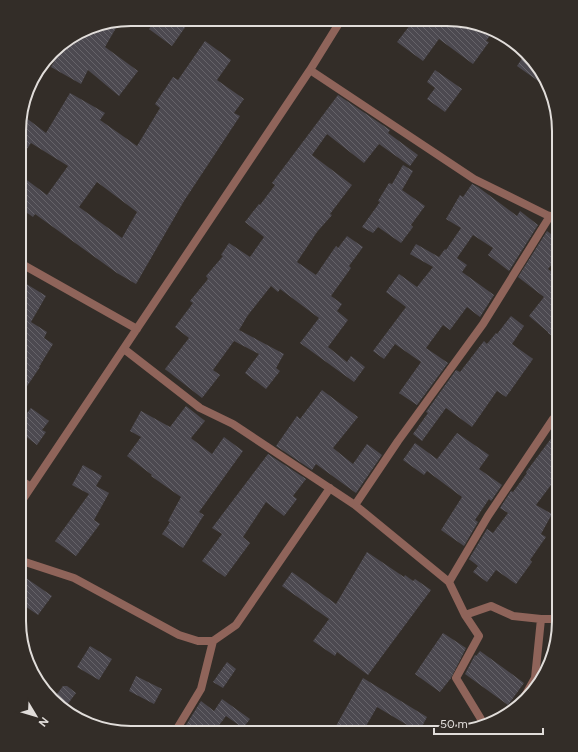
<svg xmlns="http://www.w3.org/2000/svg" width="578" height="752" viewBox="0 0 578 752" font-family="Figtree,sans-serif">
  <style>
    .building { fill: url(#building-back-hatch); fill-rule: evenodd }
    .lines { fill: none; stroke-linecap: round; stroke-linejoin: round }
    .minor { stroke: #8f645a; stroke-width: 8 }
    .rim { fill: none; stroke: #e1ddda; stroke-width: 2 }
  </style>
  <defs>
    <pattern id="building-back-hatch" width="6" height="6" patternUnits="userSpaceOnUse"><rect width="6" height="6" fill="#4c4950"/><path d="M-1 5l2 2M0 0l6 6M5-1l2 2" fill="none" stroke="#666369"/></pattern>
  </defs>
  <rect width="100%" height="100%" fill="#332d28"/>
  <path class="building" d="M156 19H177L186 26 172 46 149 29Z
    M414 20H462L492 33 486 41 489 42 473 64 439 39 423 61 397 42Z
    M120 21 105 47 138 71 119 96 88 70 81 84 51 67 61 50H62L70 39 95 25Z
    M205 41 231 60 217 80 244 99 234 113 240 116 184 201 136 284 117 273 35 214 33 217 20 208V175L47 195 68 166 31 143 20 159V116L21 114 46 133 70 93 105 113 100 120 137 146 160 108 155 104 173 77 178 80ZM97 182 137 212 122 238 79 207Z
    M525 54 547 81 548 88 517 66Z
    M435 70 462 89 445 112 427 99 435 88 427 82Z
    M338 95 390 130 388 133 418 155 410 166 379 144 364 163 327 134 312 155 352 185 330 214 332 215 317 232 297 262 316 275 336 246 338 248 347 236 363 247 349 266 351 268 331 296 342 304 337 311 348 320 328 347 347 362 351 356 365 367 354 382 300 343 319 318 280 289 278 292 271 286 248 315 239 330 284 354 276 368 280 371 266 389 245 373 259 354 234 341 213 370 220 375 202 398 165 369 189 338 175 327 193 303 190 301 208 279 206 276 223 256 221 255 229 243 250 257 264 237 245 222 259 204 260 205 275 185 272 183Z
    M403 165 413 171 402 190 425 206 411 225 413 227 401 243 378 227 373 233 362 227 380 202 378 201 389 183 392 184Z
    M472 184 478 187 517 216 520 211 538 225 509 271 488 255 493 248 473 235 457 258 467 265 462 272 494 295 480 317 467 307 450 330 443 325 426 348 448 363 417 405 399 393 421 362 395 344 384 359 373 351 406 307 386 292 399 274 417 287 433 267 410 254 416 244 439 257 445 249 446 250 461 228 446 219 460 195 463 197Z
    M547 231 559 240V256L548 269 559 277V341L548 333V332L529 316 544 297 518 277Z
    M20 280 46 296 31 322 47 332 44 338 53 344 39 367H40L19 398Z
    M511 316 524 326 512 344 533 359 506 397 497 391 472 427 446 408 422 441 413 434 428 413 426 412 456 370 460 372 484 341 487 344 496 333 497 334Z
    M322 390 358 417 333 448 353 464 367 444 382 455 356 493 316 464 312 470 276 446 297 416 300 419Z
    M186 406 205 421 191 438 192 439 212 454 224 437 243 451 199 512 204 515 183 548 162 534 170 522 168 521 181 497 151 476 152 475 127 456 141 437 130 431 141 411 170 427Z
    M31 408 49 421 42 430 46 432 37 445 19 431V423Z
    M559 428V491L551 485 536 505 552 514 541 534 546 537 530 560 532 562 516 584 496 570 487 582 473 572 478 566 469 559 487 529 493 533 508 513 500 508 511 491 513 492 527 473 526 472Z
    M457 433 489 455 479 469 502 485 491 501 489 499 475 520 478 522 464 546 441 530 462 497 427 471 424 475 403 460 415 443 437 459Z
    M268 454 306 479 293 496 297 499 284 516 266 502 243 537 250 543 225 577 202 561 222 534 212 528Z
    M83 465 102 476 96 486 109 493 94 520 100 524 76 556 55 541 89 494 72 485Z
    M367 552 404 577 405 575 413 581 415 579 431 590 368 675 337 652 335 656 313 641 329 619 282 586 292 572 336 604Z
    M26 578 52 596 38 615 19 602V588Z
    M443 633 466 648 451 678 440 692 415 674Z
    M90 646 112 659 99 680 77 667Z
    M480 651 524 683 508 705 465 674 475 655 476 656Z
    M227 662 236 669 223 688 213 682Z
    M136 676 162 689 154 704 129 691Z
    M363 678 427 717 419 732 377 707 362 733H332Z
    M63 686H67L76 693 64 709 54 698Z
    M222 699 250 719 243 728 226 716 214 732H196L186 725 201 701 214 711Z"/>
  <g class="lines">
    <path class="minor" d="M310 70 474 179 559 221
      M20 263 137 329
      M124 349 200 408 233 424 355 505 449 582 465 615 479 636 456 678 484 724
      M19 479 31 487
      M19 505 310 70 341 20
      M355 505 398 441 483 324 550 216
      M19 560 74 578 179 635 198 641H213L236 625 330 488
      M449 582 488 516 553 419 559 422
      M465 615 491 606 513 616 541 619H559
      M525 696 535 678 541 619
      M175 732 201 689 213 641"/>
  </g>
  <path d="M0 0H578V752H0ZM131 26H447A105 105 0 0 1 552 131V621A105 105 0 0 1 447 726H131A105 105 0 0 1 26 621V131A105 105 0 0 1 131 26Z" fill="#332d28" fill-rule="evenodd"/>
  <path class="rim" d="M131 26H447A105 105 0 0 1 552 131V621A105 105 0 0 1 447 726H131A105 105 0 0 1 26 621V131A105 105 0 0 1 131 26Z"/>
  <g transform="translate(36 716) rotate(128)" stroke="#332d28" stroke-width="3" paint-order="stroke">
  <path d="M0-3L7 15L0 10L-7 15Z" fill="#e1ddda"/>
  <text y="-6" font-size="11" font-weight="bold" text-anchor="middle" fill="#e1ddda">N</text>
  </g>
  <path d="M434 728v6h109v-6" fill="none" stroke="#e1ddda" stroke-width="2"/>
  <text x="440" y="728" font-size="12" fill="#e1ddda" stroke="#332d28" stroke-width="3" paint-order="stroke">50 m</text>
</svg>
